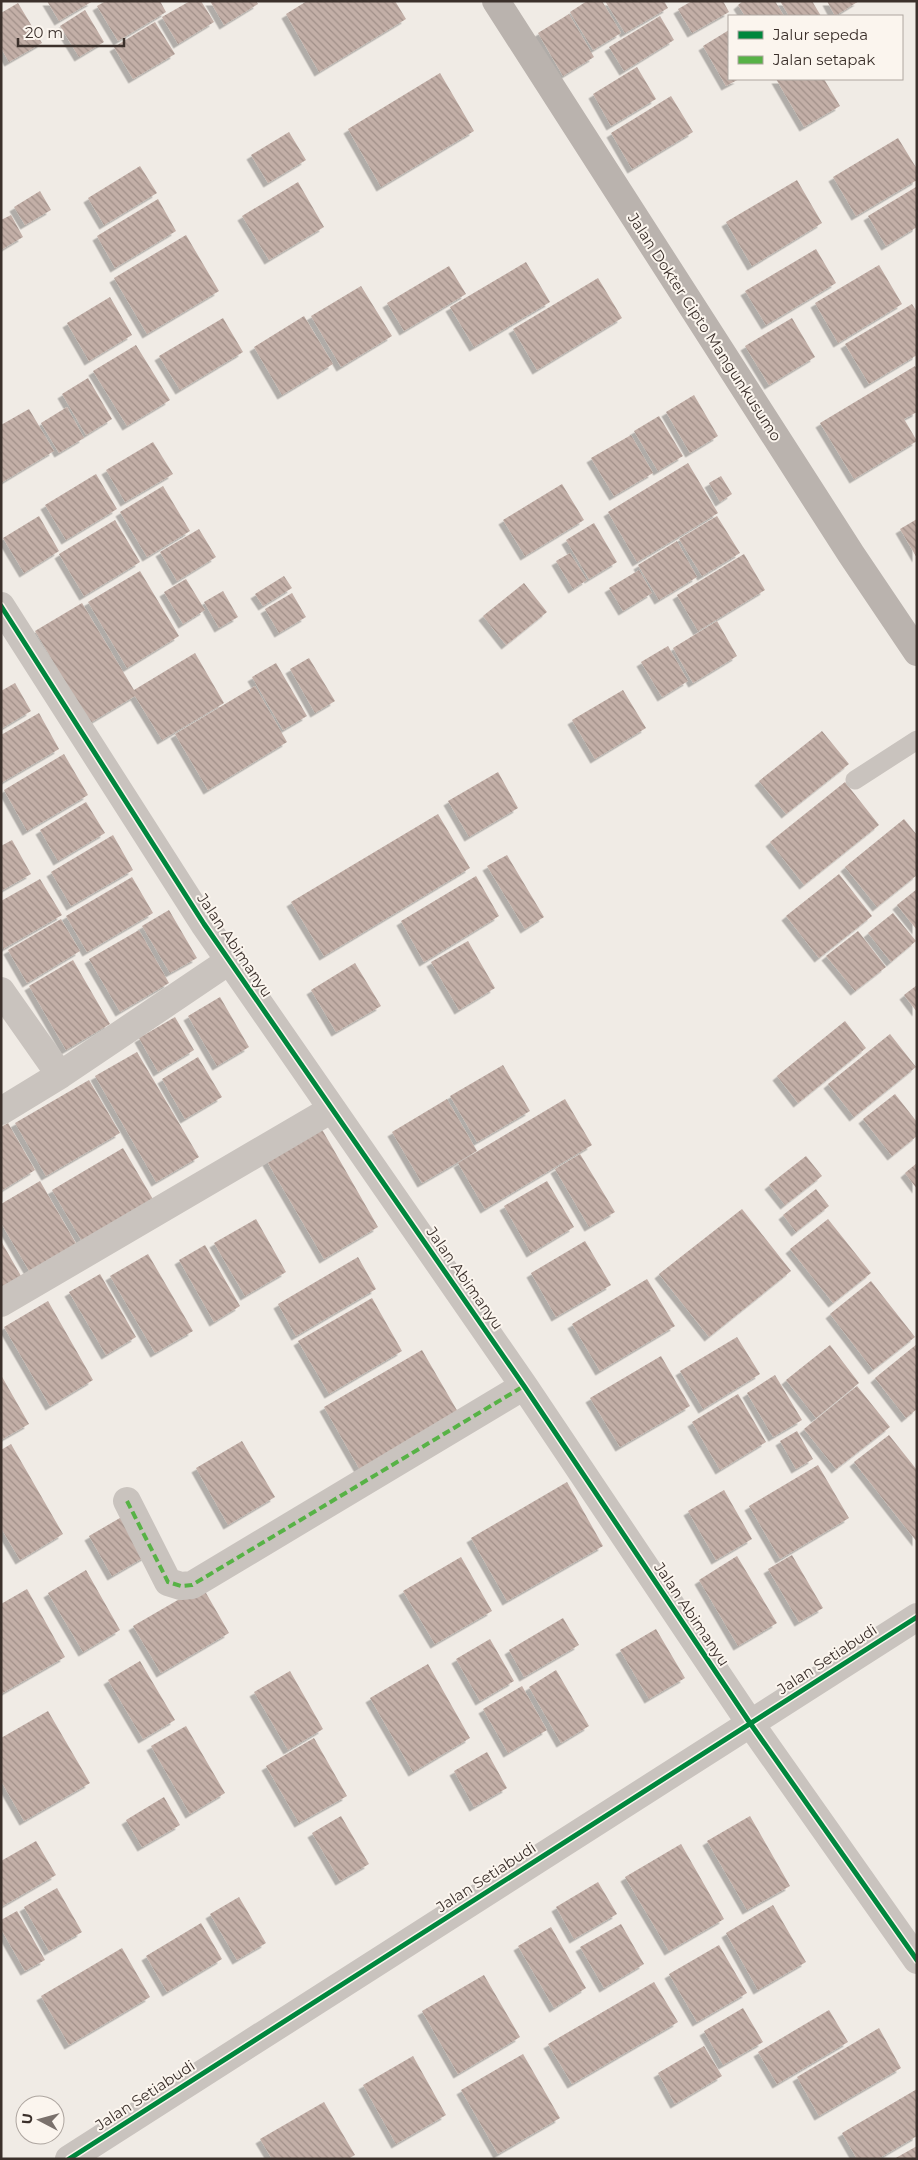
<svg xmlns="http://www.w3.org/2000/svg" width="918" height="2160" viewBox="0 0 918 2160" font-family="Montserrat,sans-serif">
  <style>
    .building { fill: url(#building-back-hatch); filter: url(#shadow) }
    .lines { fill: none; stroke-linecap: round; stroke-linejoin: round }
    .lane { stroke: #c9c3be; stroke-width: 19 }
    .street { stroke: #c9c3be; stroke-width: 28 }
    .secondary { stroke: #bab3ae; stroke-width: 28 }
    .quiet { stroke: #57b246; stroke-width: 4; stroke-dasharray: 8 4; stroke-linecap: butt }
    .cycleway-casing { stroke: #fbf5ee; stroke-width: 8 }
    .cycleway { stroke: #00873e; stroke-width: 5 }
    .labels { text-anchor: middle; dominant-baseline: central; stroke-width: 4; stroke-linejoin: round; paint-order: stroke }
    .street-label { font-size: 15px; fill: #3b302b; stroke: #fbf5ee }
  </style>
  <defs>
    <pattern id="building-back-hatch" width="6" height="6" patternUnits="userSpaceOnUse" patternTransform="scale(1.25)"><rect width="6" height="6" fill="#c3afa7"/><path d="M-1 5l2 2M0 0l6 6M5-1l2 2" fill="none" stroke="#a08f88"/></pattern>
    <filter id="shadow"><feDropShadow dx="-4.5" dy="4.5" stdDeviation="0" flood-color="#0004"/></filter>
  </defs>
  <rect width="100%" height="100%" fill="#f0ebe5"/>
  <path class="building" d="M47 1H93L59 21Z
    M106 1H160L166 12 118 41 97 6Z
    M190 1H201L214 22 178 44 162 17Z
    M210 1H256L258 4 224 25Z
    M307 1H395L406 19 319 72 286 14Z
    M587 1H602L621 33 593 50 570 12Z
    M605 1H664L668 8 625 33Z
    M692 1H723L729 12 692 33 678 9Z
    M743 1H775L784 16H745L738 5Z
    M780 1H812L821 16H789Z
    M827 1H859L835 16Z
    M18 3 42 43 9 62 1 48V13Z
    M85 10 104 42 79 57 60 26Z
    M569 14 594 57 563 76 538 33Z
    M660 16 674 40 624 71 609 47Z
    M155 22 175 54 133 79 114 47Z
    M729 30V79H739L726 86 703 46Z
    M637 67 656 99 611 126 593 94Z
    M440 73 474 131 381 187 348 129Z
    M776 79H824L840 106 804 127Z
    M671 96 693 132 632 169 611 133Z
    M289 132 306 160 268 183 251 155Z
    M898 138 917 169V180L856 216 833 177Z
    M140 166 157 193 104 225 88 198Z
    M797 180 822 223 752 266 726 222Z
    M298 182 324 227 269 260 242 216Z
    M916 187 917 227 886 246 868 216Z
    M40 191 51 210 25 225 14 207Z
    M158 199 176 231 115 268 97 236Z
    M11 215 23 237 1 250V220Z
    M186 235 219 291 147 334 114 278Z
    M816 249 836 283 766 325 745 291Z
    M526 262 550 302 474 347 450 307Z
    M879 265 902 304 838 343 815 303Z
    M449 266 466 294 404 331 387 303Z
    M598 278 622 318 537 370 513 329Z
    M361 286 392 336 341 367 311 316Z
    M110 297 132 335 89 361 67 323Z
    M912 304 917 312V355L869 384 845 344Z
    M304 316 333 364 282 395 254 347Z
    M223 318 243 352 180 390 159 356Z
    M792 318 815 357 769 385 745 346Z
    M136 345 170 400 127 426 93 371Z
    M915 366 917 369V412L904 419 917 441 854 479 820 423Z
    M88 378 112 419 86 435 62 394Z
    M694 395 718 436 690 453 666 412Z
    M67 407 84 438 59 453 41 423Z
    M29 409 54 451 1 483V425Z
    M659 416 683 456 658 471 634 431Z
    M631 435 653 473 614 496 591 458Z
    M153 442 173 474 125 502 106 470Z
    M688 463 718 513 637 562 608 512Z
    M96 474 117 509 66 540 45 505Z
    M721 476 732 494 720 502 709 483Z
    M562 484 584 520 525 556 503 520Z
    M163 486 190 531 147 557 120 512Z
    M39 516 59 551 24 573 3 538Z
    M717 516 740 553 702 576 679 539Z
    M917 519V558L900 529Z
    M115 520 140 562 84 596 59 554Z
    M594 523 617 562 589 579 566 540Z
    M199 529 216 557 177 581 160 552Z
    M677 541 697 577 659 600 638 565Z
    M570 553 587 580 573 589 556 561Z
    M744 554 765 590 698 631 677 595Z
    M639 570 652 593 623 611 609 588Z
    M140 571 179 636 127 668 88 602Z
    M284 576 292 588 263 606 255 594Z
    M186 579 205 610 183 624 164 592Z
    M524 583 547 612 506 645 483 616Z
    M223 591 238 617 219 628 204 602Z
    M292 593 306 617 279 633 265 609Z
    M82 603 134 690 195 653 224 703 162 740 135 696 90 723 35 631Z
    M717 621 737 656 693 683 673 648Z
    M668 646 688 681 662 697 641 662Z
    M309 658 335 701 315 713 290 669Z
    M276 663 307 716 283 730 252 677Z
    M15 683 31 711 1 729V691Z
    M255 686 287 742 208 790 175 734Z
    M623 690 646 728 595 759 572 720Z
    M39 713 59 749 1 783V735Z
    M822 731 849 764 786 814 759 781Z
    M64 754 88 795 27 831 4 790Z
    M498 772 518 808 469 837 448 801Z
    M845 782 879 825 804 885 770 842Z
    M86 802 105 833 58 861 40 830Z
    M438 814 470 868 324 956 291 902Z
    M904 819 917 835V875L877 907 845 867Z
    M113 835 133 870 71 906 51 872Z
    M12 840 31 874 1 891V846Z
    M507 855 544 917 525 929 487 866Z
    M839 874 872 916 819 958 786 916Z
    M476 876 499 916 424 962 401 921Z
    M132 877 153 913 87 952 66 916Z
    M40 879 62 915 3 949 1 901Z
    M917 889V930L897 905Z
    M169 910 197 958 170 973 142 926Z
    M893 913 916 941 891 962 868 933Z
    M61 919 80 951 27 983 8 950Z
    M139 930 169 983 120 1012 89 959Z
    M858 931 886 967 855 991 826 956Z
    M468 941 495 988 459 1010 431 962Z
    M73 960 110 1024 66 1050 29 986Z
    M355 963 381 1006 336 1032 311 990Z
    M917 985V1012L904 995Z
    M220 997 249 1047 217 1066 188 1016Z
    M175 1017 194 1050 158 1072 139 1038Z
    M845 1021 866 1048 798 1103 777 1076Z
    M890 1034 916 1067 854 1117 828 1084Z
    M137 1052 199 1157 156 1182 95 1076Z
    M198 1057 222 1097 185 1119 162 1079Z
    M503 1065 530 1111 477 1142 450 1096Z
    M89 1080 120 1133 46 1176 15 1123Z
    M895 1094 917 1122V1136L892 1156 863 1119Z
    M447 1099 477 1151 422 1183 392 1132Z
    M565 1099 592 1145 485 1209 458 1163Z
    M8 1123 35 1170 1 1191V1127Z
    M320 1126 378 1227 324 1259 265 1158Z
    M123 1148 154 1201 83 1243 52 1190Z
    M580 1154 615 1212 589 1227 555 1169Z
    M806 1156 822 1176 785 1205 769 1185Z
    M917 1163V1189L905 1173Z
    M40 1181 78 1247 31 1274 1 1223V1204Z
    M547 1181 574 1227 531 1253 504 1206Z
    M816 1189 829 1206 796 1232 783 1215Z
    M742 1209 791 1271 709 1337 659 1274Z
    M256 1219 286 1272 245 1296 214 1243Z
    M828 1219 871 1273 833 1303 790 1249Z
    M1 1241 21 1276 1 1287Z
    M585 1241 611 1285 556 1317 531 1273Z
    M205 1245 240 1306 214 1322 179 1260Z
    M148 1254 193 1331 155 1353 110 1276Z
    M358 1257 376 1289 296 1336 278 1304Z
    M100 1274 136 1337 106 1355 69 1292Z
    M647 1279 675 1326 600 1371 572 1324Z
    M871 1281 915 1337 873 1370 830 1314Z
    M372 1298 402 1351 329 1394 298 1341Z
    M48 1301 93 1380 50 1406 4 1327Z
    M737 1337 760 1374 703 1409 680 1371Z
    M917 1344V1409L906 1418 875 1378Z
    M830 1345 859 1383 816 1418 786 1380Z
    M422 1350 462 1419 364 1477 324 1407Z
    M661 1356 690 1406 620 1447 590 1398Z
    M1 1375 29 1424 1 1440Z
    M775 1375 802 1420 773 1437 747 1393Z
    M857 1386 890 1427 836 1469 804 1429Z
    M738 1394 766 1442 720 1470 692 1422Z
    M797 1431 813 1459 796 1469 780 1441Z
    M889 1435 917 1470V1542L854 1462Z
    M242 1441 275 1497 228 1525 196 1468Z
    M11 1444 63 1534 20 1560 1 1528V1450Z
    M818 1465 849 1518 780 1559 749 1506Z
    M567 1482 603 1546 507 1601 471 1538Z
    M724 1490 752 1539 716 1560 688 1511Z
    M125 1515 148 1555 112 1576 89 1536Z
    M792 1555 823 1608 799 1622 768 1569Z
    M737 1556 777 1623 738 1646 699 1580Z
    M461 1557 492 1611 435 1644 403 1591Z
    M86 1570 120 1630 83 1652 48 1593Z
    M202 1586 229 1633 161 1673 133 1626Z
    M27 1589 65 1657 1 1694V1604Z
    M563 1618 579 1645 524 1677 509 1650Z
    M656 1629 685 1678 649 1699 620 1650Z
    M490 1639 514 1681 480 1701 456 1659Z
    M140 1661 175 1720 143 1739 108 1680Z
    M428 1664 470 1738 413 1772 370 1698Z
    M556 1670 589 1726 561 1743 529 1687Z
    M290 1671 323 1729 288 1750 254 1692Z
    M522 1686 547 1730 508 1753 483 1709Z
    M48 1711 90 1783 24 1821 1 1781V1738Z
    M186 1726 225 1793 190 1814 151 1746Z
    M314 1738 347 1796 299 1823 266 1766Z
    M487 1752 507 1788 474 1807 454 1771Z
    M164 1797 180 1825 142 1847 126 1820Z
    M341 1816 369 1864 340 1881 312 1833Z
    M750 1816 790 1886 747 1910 707 1841Z
    M36 1841 56 1875 1 1907V1861Z
    M681 1844 724 1919 669 1951 625 1877Z
    M598 1882 617 1914 574 1939 556 1907Z
    M57 1888 82 1932 49 1951 24 1907Z
    M239 1897 266 1943 237 1960 210 1914Z
    M773 1905 806 1962 758 1990 726 1933Z
    M17 1911 45 1960 25 1971 1 1929V1920Z
    M201 1923 222 1959 167 1992 146 1956Z
    M621 1924 644 1964 604 1988 580 1947Z
    M551 1927 586 1988 554 2008 518 1946Z
    M719 1945 747 1993 697 2022 669 1974Z
    M122 1948 150 1997 69 2045 41 1996Z
    M484 1975 520 2037 458 2074 422 2011Z
    M654 1982 678 2022 572 2084 548 2044Z
    M743 2008 763 2042 723 2065 704 2031Z
    M829 2010 848 2042 777 2084 758 2052Z
    M879 2028 901 2068 819 2116 797 2077Z
    M704 2046 722 2076 675 2104 658 2073Z
    M523 2054 560 2118 498 2154 461 2090Z
    M413 2056 446 2115 396 2144 363 2085Z
    M917 2089V2136L878 2159H857L842 2133Z
    M324 2102 355 2155 348 2159H272L260 2139Z
    M917 2146V2159H894Z"/>
  <g class="lines">
    <path class="lane" d="M855 780 917 740"/>
    <path class="street" d="M1 606 204 924 524 1386 750 1723 917 1960
      M1 991 60 1075 1 1111
      M60 1075 229 961
      M1 1303 332 1109
      M127 1501 168 1582 181 1586 192 1585 524 1386
      M69 2159 917 1617"/>
    <path class="secondary" d="M496 1 851 554 917 652"/>
    <path class="quiet" d="M127 1501 168 1582 181 1586 192 1585 524 1386"/>
    <defs>
      <path id="cycleway" d="M1 606 204 924 524 1386 750 1723 917 1960
        M69 2159 917 1617"/>
    </defs>
    <use href="#cycleway" class="cycleway-casing"/>
    <use href="#cycleway" class="cycleway"/>
  </g>
  <g class="labels">
    <g class="street-label">
      <text transform="translate(705 327) rotate(57)">Jalan Dokter Cipto Mangunkusumo</text>
      <text transform="translate(235 945) rotate(56)">Jalan Abimanyu</text>
      <text transform="translate(465 1278) rotate(55)">Jalan Abimanyu</text>
      <text transform="translate(692 1614) rotate(56)">Jalan Abimanyu</text>
      <text transform="translate(827 1659) rotate(-33)">Jalan Setiabudi</text>
      <text transform="translate(486 1877) rotate(-33)">Jalan Setiabudi</text>
      <text transform="translate(145 2095) rotate(-33)">Jalan Setiabudi</text>
    </g>
  </g>
  <rect width="918" height="2160" fill="none" stroke="#3b302b" stroke-width="5"/>
  <rect x="728" y="15" width="175" height="65" fill="#fbf5ee" stroke="#aea6a0"/>
  <rect x="738" y="31" width="25" height="8" fill="#00873e" stroke="#aea6a0"/>
  <text x="773" y="40" font-size="15" fill="#3b302b">Jalur sepeda</text>
  <rect x="738" y="56" width="25" height="8" fill="#57b246" stroke="#aea6a0"/>
  <text x="773" y="65" font-size="15" fill="#3b302b">Jalan setapak</text>
  <g transform="translate(40 2120) rotate(276)"><circle r="24" fill="#fbf5ee" stroke="#aea6a0"/>
  <path d="M0-4L9 19L0 12L-9 19Z" fill="#7a716c"/>
  <text y="-8" font-size="14" font-weight="bold" text-anchor="middle" fill="#3b302b">U</text>
  </g>
  <path d="M18 38v8h106v-8" fill="none" stroke="#3b302b" stroke-width="2.5"/>
  <text x="25" y="38" font-size="15" fill="#3b302b" stroke="#fbf5ee" stroke-width="4" paint-order="stroke">20 m</text>
</svg>
